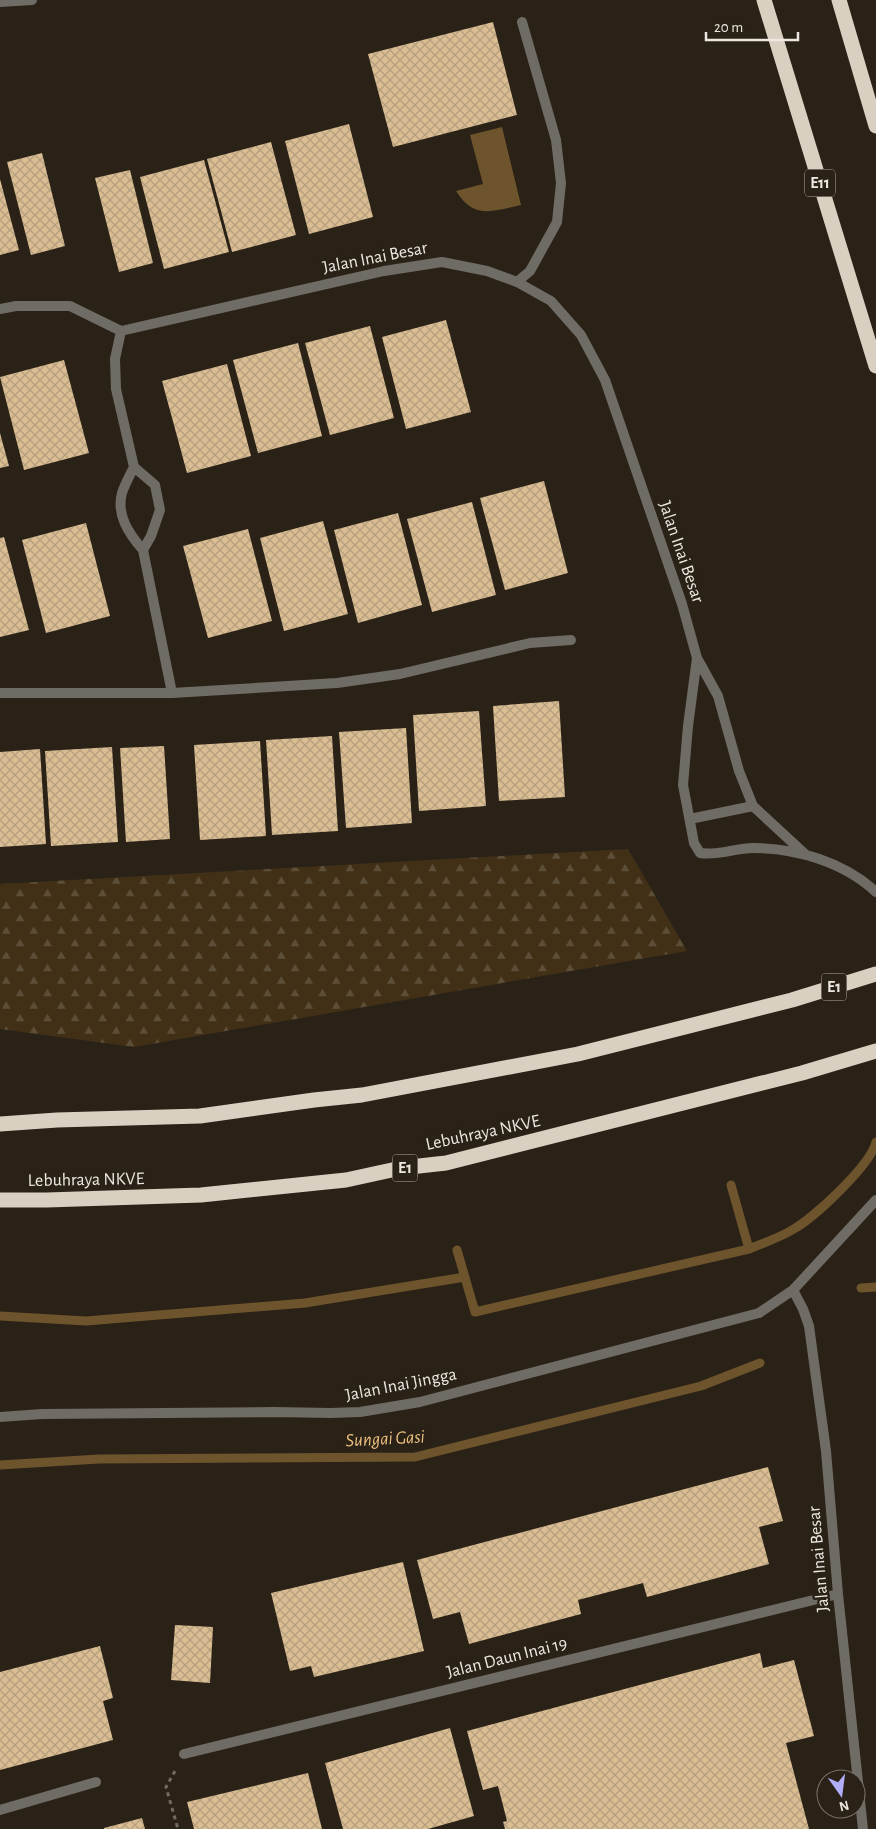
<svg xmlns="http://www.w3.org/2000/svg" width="876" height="1829" viewBox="0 0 876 1829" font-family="'Alegreya Sans',sans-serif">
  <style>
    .forest { fill: url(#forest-firs) }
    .water { fill: #6e542c }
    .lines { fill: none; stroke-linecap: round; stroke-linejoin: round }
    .stream { stroke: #6e542c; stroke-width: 9 }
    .building { fill: url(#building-cross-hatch) }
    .path { stroke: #716a61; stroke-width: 3; stroke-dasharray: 4 4; stroke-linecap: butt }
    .lane { stroke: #6f6b65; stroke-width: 10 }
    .street { stroke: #6f6b65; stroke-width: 10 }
    .highway { stroke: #dad0c1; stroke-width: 15 }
    .labels { text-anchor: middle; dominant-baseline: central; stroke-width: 5; stroke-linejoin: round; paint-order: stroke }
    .shield { fill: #2a2217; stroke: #b2aca4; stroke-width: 1 }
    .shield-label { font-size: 16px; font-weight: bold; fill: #ece7e0 }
    .street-label { font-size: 18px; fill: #ece7e0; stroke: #2a2217 }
    .water-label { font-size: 19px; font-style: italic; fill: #eabf7f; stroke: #2a2217 }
  </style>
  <defs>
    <pattern id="forest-firs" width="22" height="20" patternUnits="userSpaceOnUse" patternTransform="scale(1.25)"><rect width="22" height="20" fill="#413016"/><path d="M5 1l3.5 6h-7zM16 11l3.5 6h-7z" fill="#5d4e38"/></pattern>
    <pattern id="building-cross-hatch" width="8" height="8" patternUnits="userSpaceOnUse" patternTransform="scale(1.25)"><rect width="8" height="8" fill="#dabd92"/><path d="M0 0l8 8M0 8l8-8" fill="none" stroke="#b59f7e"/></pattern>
  </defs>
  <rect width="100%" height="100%" fill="#2a2217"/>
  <path class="forest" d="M628 849 687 951 134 1047 0 1029V884Z"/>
  <path class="water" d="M502 127 521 205C493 211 474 220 456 191L483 184 470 135Z"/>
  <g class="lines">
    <path class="stream" d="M731 1185 749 1249
      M457 1250 475 1312 749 1249C763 1243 779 1238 792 1230 813 1219 871 1165 876 1142
      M861 1288 876 1287
      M0 1316 86 1321 305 1303 465 1277
      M0 1465 99 1459 415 1457 701 1386 760 1363"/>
  </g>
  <path class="building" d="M493 22 517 115 393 147 368 54Z
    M349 124 373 217 309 234 285 141Z
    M271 142 296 235 232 252 207 159Z
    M42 153 65 246 31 255 7 162Z
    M204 160 229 252 164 269 140 177Z
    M130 170 153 263 119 272 95 178Z
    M0 179 19 250 0 255Z
    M446 320 471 412 406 429 382 337Z
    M370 326 394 418 330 435 305 343Z
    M298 343 322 436 258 453 233 360Z
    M64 360 89 453 24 470 0 377Z
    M227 364 251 456 187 473 162 381Z
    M0 433 9 466 0 468Z
    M544 481 568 573 505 590 480 498Z
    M472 502 496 595 432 612 407 519Z
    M398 513 422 605 358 623 334 530Z
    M323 521 348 614 284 631 260 538Z
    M86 523 110 616 46 633 22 540Z
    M248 529 272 621 208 638 183 546Z
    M4 537 29 630 0 637V538Z
    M559 701 565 797 499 801 493 706Z
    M479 711 486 806 419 811 413 715Z
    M406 728 412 823 346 828 339 732Z
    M332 736 338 831 272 835 266 740Z
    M260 741 266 836 200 840 194 745Z
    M164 746 170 839 126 842 120 748Z
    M112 747 118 842 51 846 45 751Z
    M40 749 46 844 0 847V752Z
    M768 1467 783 1521 759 1527 769 1564 647 1597 643 1583 578 1600 581 1614 469 1644 460 1612 433 1619 417 1560Z
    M403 1562 424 1651 314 1677 311 1666 290 1671 271 1593Z
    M175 1625 213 1627 210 1683 171 1680Z
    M100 1646 113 1698 103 1701 113 1740 0 1770V1672Z
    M760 1653 763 1668 794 1660 814 1736 786 1743 809 1829H505L503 1822 507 1821 498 1786 483 1790 467 1731Z
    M450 1728 474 1816 428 1829H343L325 1763Z
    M308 1773 322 1829H194L187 1802Z
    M142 1818 145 1829H104V1828Z"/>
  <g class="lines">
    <path class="path" d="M175 1771 166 1787 178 1829"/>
    <path class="lane" d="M0 2 32 0
      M517 282 530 271 557 222 561 183 556 140 522 22"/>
    <path class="street" d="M0 309 16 306H70L121 331 384 271 442 262 487 271 517 282 551 301 581 335 605 380 682 604 697 658 718 696 739 771 753 806 806 855
      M121 331 115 359 116 389 134 467 155 485 160 510 151 536 143 550C129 534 116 515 122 493 125 484 130 475 134 467
      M143 550 172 693
      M697 658 688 726 683 785 694 843 700 853C718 856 735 848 753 848 796 848 844 862 876 892
      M0 693H172L337 683 400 674 530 643 571 640
      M690 819 753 806
      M793 1290 803 1309 809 1326 826 1451 838 1594 863 1829
      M0 1417 42 1414 274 1412 330 1413 360 1412 420 1402 759 1313 793 1290 876 1200
      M184 1754 838 1594
      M0 1810 96 1782"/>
    <path class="highway" d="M764 0 876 366
      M839 0 876 126
      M0 1124 57 1120 200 1116 314 1100 362 1095 578 1054 792 1000 876 974
      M0 1200H47L201 1195 346 1180 401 1168 446 1163 802 1073 876 1051"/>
  </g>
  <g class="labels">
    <g class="shield">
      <rect x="805" y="169.5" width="30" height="27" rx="4"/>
      <rect x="821.5" y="973.5" width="25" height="27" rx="4"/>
      <rect x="392.5" y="1154.5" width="25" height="27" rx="4"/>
    </g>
    <g class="shield-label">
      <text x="820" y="183">E11</text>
      <text x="834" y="987">E1</text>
      <text x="405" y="1168">E1</text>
    </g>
    <g class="street-label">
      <text transform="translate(375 258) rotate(-11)">Jalan Inai Besar</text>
      <text transform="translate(681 552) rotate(71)">Jalan Inai Besar</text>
      <text transform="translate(483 1133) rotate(-12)">Lebuhraya NKVE</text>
      <text transform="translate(86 1180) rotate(-1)">Lebuhraya NKVE</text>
      <text transform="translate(401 1385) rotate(-11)">Jalan Inai Jingga</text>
      <text transform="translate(819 1559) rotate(-95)">Jalan Inai Besar</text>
      <text transform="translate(507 1658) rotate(-14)">Jalan Daun Inai 19</text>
    </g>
    <g class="water-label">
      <text transform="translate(385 1439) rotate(-3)">Sungai Gasi</text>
    </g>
  </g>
  <g transform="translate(841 1794) rotate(166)"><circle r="24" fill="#2a2217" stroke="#787167"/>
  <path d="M0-4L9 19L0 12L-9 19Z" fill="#b2adf9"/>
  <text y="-8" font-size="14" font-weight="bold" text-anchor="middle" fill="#ece7e0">N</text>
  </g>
  <path d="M706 32v8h92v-8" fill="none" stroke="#ece7e0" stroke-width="2.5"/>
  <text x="714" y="32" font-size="15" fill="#ece7e0" stroke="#2a2217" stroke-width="4" paint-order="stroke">20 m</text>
</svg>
